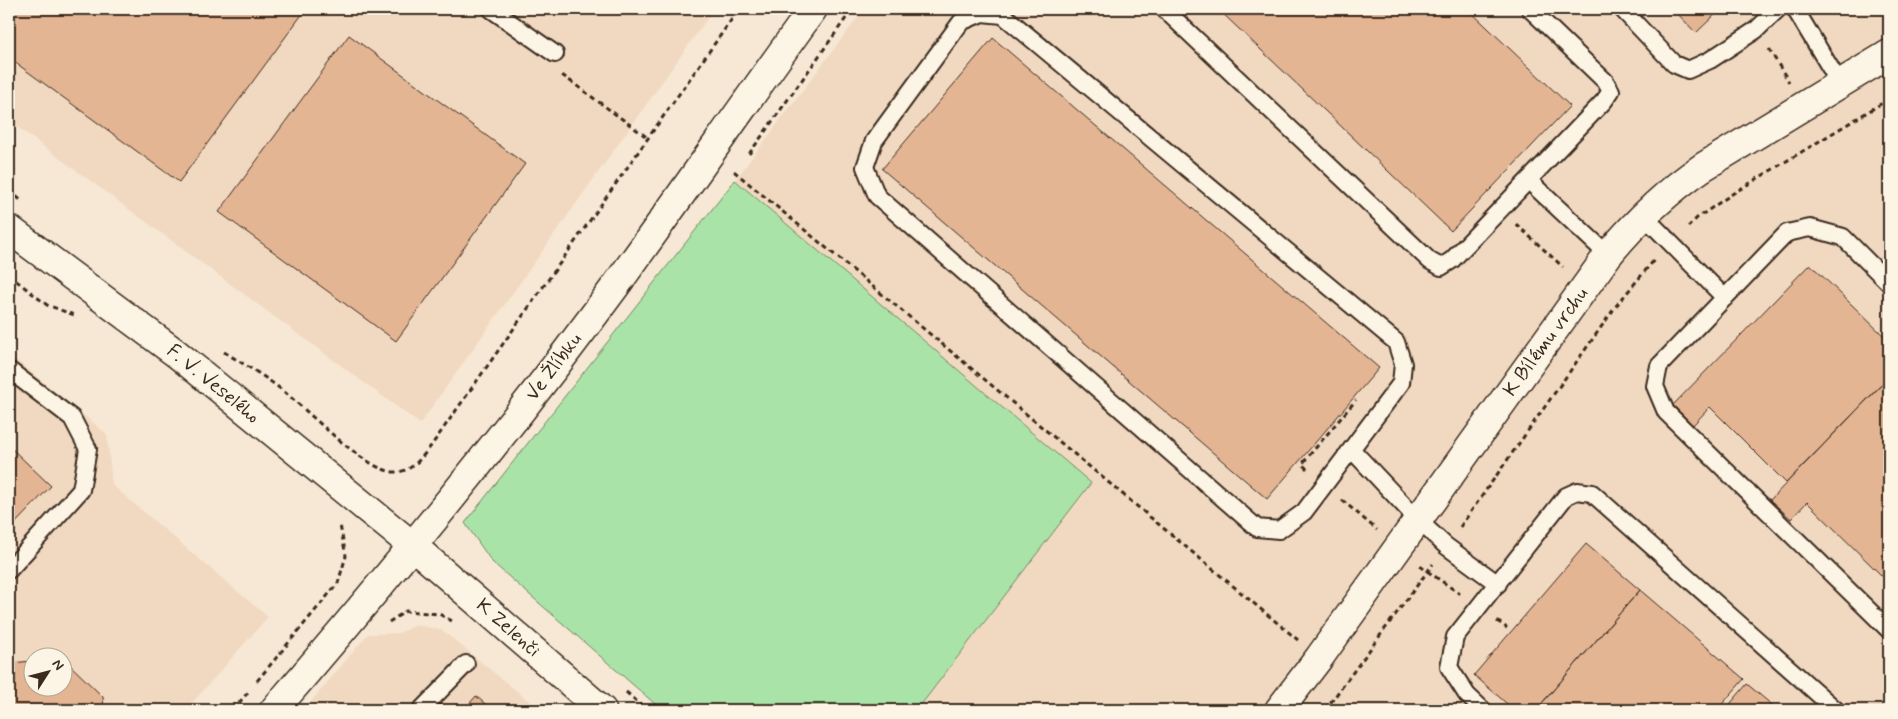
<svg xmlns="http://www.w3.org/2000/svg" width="1898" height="719" viewBox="0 0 1898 719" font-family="Mynerve,sans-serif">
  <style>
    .built { fill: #f1d9c1; fill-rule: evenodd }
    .green { fill: #aae3a8; stroke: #728663 }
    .building { fill: #e3b593; stroke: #3b2a1e }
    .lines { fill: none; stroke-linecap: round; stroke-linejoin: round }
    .lane-casing { stroke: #3b2a1e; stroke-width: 20 }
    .street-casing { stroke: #3b2a1e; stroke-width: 31 }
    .secondary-casing { stroke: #3b2a1e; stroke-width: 31 }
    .path { stroke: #3b2a1e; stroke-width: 3; stroke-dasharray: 5 4; stroke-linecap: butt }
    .lane { stroke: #fcf5e5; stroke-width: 16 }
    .street { stroke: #fcf5e5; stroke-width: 28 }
    .secondary { stroke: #fcf5e5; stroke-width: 28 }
    .labels { text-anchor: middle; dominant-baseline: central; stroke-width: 4; stroke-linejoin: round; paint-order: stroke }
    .street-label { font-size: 20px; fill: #3b2a1e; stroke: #fcf5e5 }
  </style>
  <rect width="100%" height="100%" fill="#f7e8d5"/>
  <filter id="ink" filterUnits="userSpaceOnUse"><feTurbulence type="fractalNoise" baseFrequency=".02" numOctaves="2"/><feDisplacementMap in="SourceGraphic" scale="10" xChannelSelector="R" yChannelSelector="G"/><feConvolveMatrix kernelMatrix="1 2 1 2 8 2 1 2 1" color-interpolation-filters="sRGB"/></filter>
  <g filter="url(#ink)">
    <path class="built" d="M9 9H714L420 424 9 121Z
      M864 9H1889V710H917L1091 483 735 180Z
      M9 354 107 434 112 485 268 617 186 710H9ZM32 656H62V686H32Z
      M416 625 442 630 540 710H304L368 634 399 633Z"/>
    <path class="green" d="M735 180 1091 483 917 710H662L492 562 465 523Z"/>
    <path class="building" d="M9 9H306L179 182 9 58Z
      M1218 9H1468L1570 106 1451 231Z
      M1673 9H1721L1696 33Z
      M349 35 525 164 396 341 219 212Z
      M993 38 1379 368 1267 499 882 169Z
      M1810 264 1889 341V377L1786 483 1710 407 1693 425 1673 405Z
      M1889 377V571L1883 577 1807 502 1791 519 1770 500Z
      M9 446 51 486 9 530Z
      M1586 544 1640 590 1536 710H1514L1474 675Z
      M1889 571V583L1883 577Z
      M1640 590 1744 679 1717 710H1536Z
      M62 660H65L103 697 104 710H9V661L11 663 32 661V686H62Z
      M1747 684 1778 710H1725Z
      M476 696 492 710H464Z"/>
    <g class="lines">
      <defs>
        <path id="lane" d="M491 9 555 54
          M1164 9 1430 261 1441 267 1452 260 1604 101 1611 91 1605 81 1530 9
          M1622 9 1674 64 1688 70 1710 60 1756 30 1778 9
          M1795 9 1840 84
          M982 13 1003 15 1396 342 1403 364 1401 383 1304 512 1279 530 1257 528 877 196 865 167 874 141 961 22Z
          M1529 181 1608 255
          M1644 216 1725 298
          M1889 283 1843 237 1810 228 1787 233 1659 366 1655 386 1666 412 1889 630
          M9 370 72 418 88 449 81 490 9 570
          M1352 450 1418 520 1446 546 1498 584
          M421 710 466 664
          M1483 710 1467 695 1449 667 1455 637 1566 496 1577 491 1592 493 1836 710"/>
        <path id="street" d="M9 229 177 354 413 546 602 710
          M1279 710 1319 658 1608 255C1637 220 1666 192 1703 167L1889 54"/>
        <path id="secondary" d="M274 710C393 572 509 431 617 284 683 193 747 100 813 9"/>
      </defs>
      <use href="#lane" class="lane-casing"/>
      <use href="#street" class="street-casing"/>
      <use href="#secondary" class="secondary-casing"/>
      <path class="path" d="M1735 9 1740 14
        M1769 49 1789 82
        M562 75 648 138
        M749 154 849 14
        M736 171 735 172 1298 640
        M9 191 22 201
        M1516 224 1563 267
        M1688 227 1697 218 1732 194 1889 99
        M9 275 47 305 74 315
        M224 352C242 363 261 374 278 387 305 407 364 471 395 472 412 472 421 458 431 446L739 9
        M1307 469 1302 464 1356 400
        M1342 500 1377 530
        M1460 527 1616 306 1655 259
        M1420 566 1460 594
        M1497 621 1507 628
        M389 622 406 611 439 614 452 621
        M257 681 338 583 346 556 340 525
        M626 692 647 710
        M233 710 250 690
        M1325 710 1433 564"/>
      <use href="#lane" class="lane"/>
      <use href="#street" class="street"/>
      <use href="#secondary" class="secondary"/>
    </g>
  </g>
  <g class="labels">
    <g class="street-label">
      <text transform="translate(1546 342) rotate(-54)">K Bílému vrchu</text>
      <text transform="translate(554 367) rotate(-53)">Ve Žlíbku</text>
      <text transform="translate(213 384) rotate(39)">F. V. Veselého</text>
      <text transform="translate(508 628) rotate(41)">K Zelenči</text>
    </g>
  </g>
  <rect width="1898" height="719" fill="none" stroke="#fcf5e5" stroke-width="30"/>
  <rect x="15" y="15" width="1868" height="689" fill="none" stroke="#3b2a1e" stroke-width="2" filter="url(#ink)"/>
  <g transform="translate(48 672) rotate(54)"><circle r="24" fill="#fcf5e5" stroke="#afa495"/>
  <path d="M0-4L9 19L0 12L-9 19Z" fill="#3b2a1e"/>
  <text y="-8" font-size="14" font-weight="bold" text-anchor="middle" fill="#3b2a1e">N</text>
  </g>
</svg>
